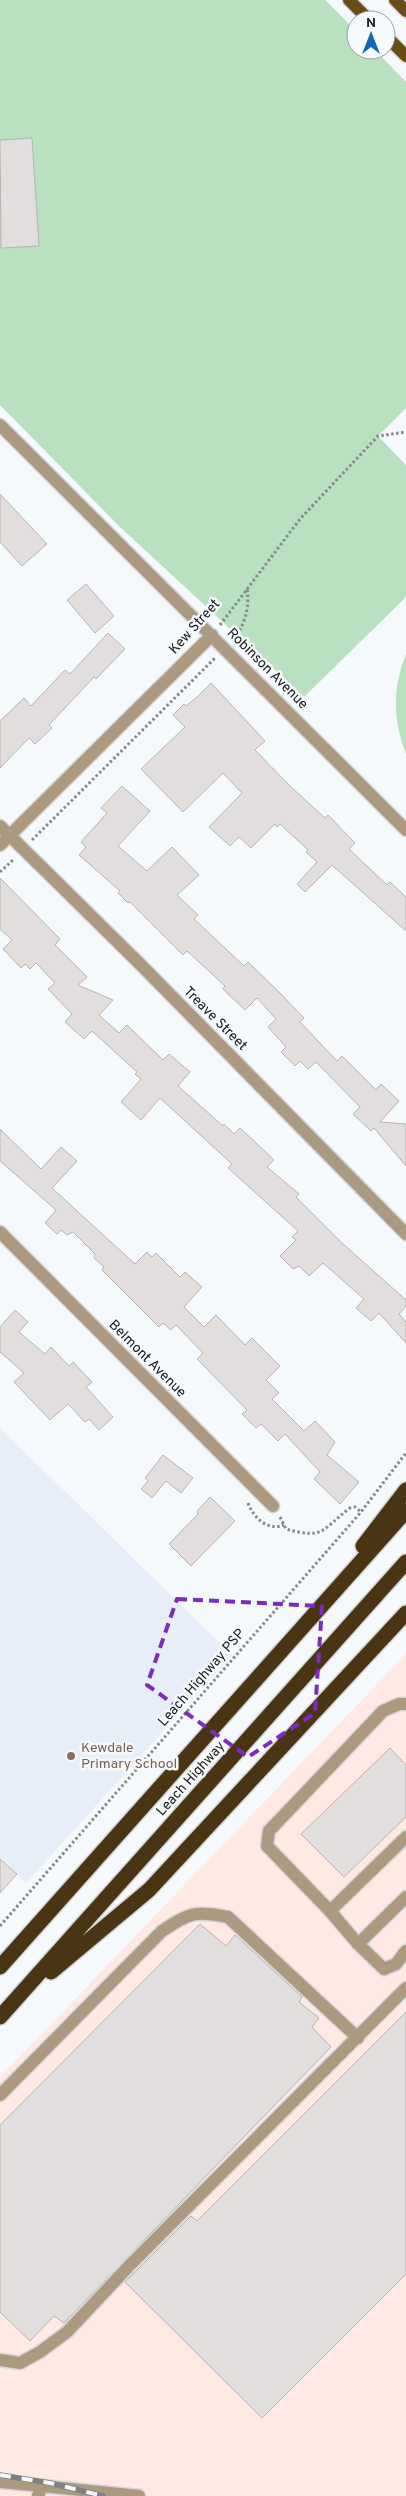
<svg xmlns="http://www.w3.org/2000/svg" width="406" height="2496" viewBox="0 0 406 2496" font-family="Overpass,sans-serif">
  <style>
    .industrial { fill: #fee9e5 }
    .built { fill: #e7eef7 }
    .green { fill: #b9e0bf }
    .building { fill: #e2dedd; stroke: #b6b3b2 }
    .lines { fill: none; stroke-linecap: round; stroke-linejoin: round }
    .minor-casing { stroke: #d3d5d7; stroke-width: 15 }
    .major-casing { stroke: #d3d5d7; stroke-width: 15 }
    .highway-casing { stroke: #d3d5d7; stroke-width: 18 }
    .path { stroke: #87898a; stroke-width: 3; stroke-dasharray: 2.5 2.5; stroke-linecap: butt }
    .minor { stroke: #ab9a80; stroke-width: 12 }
    .major { stroke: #6a4c16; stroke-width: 12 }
    .highway { stroke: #493513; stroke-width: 15 }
    .rail-casing { stroke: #808182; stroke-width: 5.5 }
    .rail { stroke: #f6f9fb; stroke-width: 4; stroke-dasharray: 11; stroke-linecap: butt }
    .marked { fill: none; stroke: #7b2cbf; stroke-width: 4; stroke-dasharray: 10 6; stroke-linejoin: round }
    .education-dot { fill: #8d6e63; stroke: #f6f9fb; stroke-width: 2 }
    .labels { text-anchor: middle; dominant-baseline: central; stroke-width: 5; stroke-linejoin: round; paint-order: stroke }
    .street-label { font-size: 14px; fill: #1b1b1c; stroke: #f6f9fb }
    .education-label { font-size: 14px; fill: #785e54; stroke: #f6f9fb; text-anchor: start }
  </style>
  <rect width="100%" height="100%" fill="#f6f9fb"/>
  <path class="industrial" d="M406 1654V2496H0V2077Z"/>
  <path class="built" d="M0 1428 232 1655 26 1883 0 1857Z"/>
  <path class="green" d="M0 0H325L356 31V50H375L406 82V408L378 436 406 465V597L304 697 120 527 0 405Z
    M406 654V754C393 720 392 689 406 654Z"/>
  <path class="building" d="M32 138 39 246 1 248 0 140Z
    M0 494 47 544 22 566 0 542Z
    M86 584 114 616 95 633 67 600Z
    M108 633 125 649 96 679 94 677 49 725 52 728 35 744 29 738 0 768V721L24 698 31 706 65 670 70 674Z
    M211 683 265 741 255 750 290 786 325 818 328 815 355 843 349 849 387 885 390 882 406 897V931L332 865 305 892 297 884 317 862 306 852 308 850 280 824 277 827 275 824 251 848 239 837 230 846 209 827 242 793 223 773 183 812 141 769 185 727 173 715 184 704 186 706 197 697Z
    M122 786 150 811 118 846 147 871 172 847 199 875 177 895 198 915 194 919 244 966 248 962 279 992 304 1018 300 1022 337 1061 342 1056 376 1090 381 1084 399 1101 380 1122 406 1124V1166L374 1128 371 1131 353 1114 360 1107 316 1062 308 1069 300 1061 295 1066 281 1052 286 1047 268 1027 276 1019 257 998 245 1010 223 989 225 986 187 951 183 955 130 902 128 903 118 893 120 891 79 855 86 847 81 842 107 813 101 808Z
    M0 878 60 939 55 945 87 977 78 985 113 1000 99 1015 119 1033 127 1025 163 1060 169 1054 190 1072 178 1086 223 1126 224 1124 234 1134 240 1128 254 1141 274 1160 267 1167 299 1194 296 1197 342 1243 406 1300V1306L399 1314 406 1322V1343L379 1313 371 1321 356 1308 364 1299 323 1263 309 1276 299 1266 293 1269 280 1256 296 1240 292 1237 298 1231 228 1168 232 1164 160 1098 141 1120 121 1102 141 1079 135 1074 137 1072 92 1031 84 1039 65 1022 72 1014 48 989 55 983 36 963 30 969 25 964 21 968 3 949 12 940 0 929Z
    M0 1129 41 1169 61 1147 77 1161 52 1188 135 1264 147 1252 152 1257 156 1253 180 1277 185 1272 202 1287 184 1307 204 1327 216 1315 245 1345 252 1338 280 1366 266 1380 279 1393 272 1399 304 1431 315 1421 335 1442 327 1455 359 1482 340 1504 314 1479 320 1472 285 1434 278 1441 261 1424 256 1428 242 1414 247 1410 197 1359 203 1353 176 1325 171 1330 163 1323 159 1327 102 1270 104 1267 94 1258 95 1254 73 1232 67 1235 61 1230 57 1234 45 1223 56 1210 0 1161Z
    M15 1310 28 1322 19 1332 45 1354 51 1347 69 1366 73 1362 92 1382 86 1387 113 1417 99 1430 89 1419 85 1422 68 1404 50 1420 14 1382 24 1373 0 1352V1327Z
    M163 1455 193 1478 181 1493 166 1481 152 1498 141 1489 148 1481 145 1478Z
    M210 1497 235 1521 191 1566 169 1544 198 1514 197 1511Z
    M390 1748 406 1765V1817L344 1877 301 1834Z
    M0 1859 17 1874 0 1893Z
    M200 1924 226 1946 235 1935 302 1997 299 2002 319 2018 312 2027 331 2047 64 2323 54 2316 30 2341 0 2312V2125Z
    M406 2012V2274L262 2418 125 2282 191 2216 197 2221Z"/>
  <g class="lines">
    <defs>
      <path id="minor" d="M0 425 406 830
        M0 826 141 965 406 1234
        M0 845 212 635
        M0 1232 273 1506
        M406 1837 330 1911 358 1944 384 1969 396 1964 406 1951
        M330 1911 267 1846 269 1831 383 1711 399 1704H406
        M358 1944 406 1897
        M0 2095 162 1931C190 1913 194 1910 228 1917L358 2038
        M0 2360 20 2363 40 2352 67 2332 130 2265 406 1988
        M0 2482 42 2486
        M38 2496 42 2486 139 2496"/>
      <path id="major" d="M349 0 369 20
        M395 0 406 11
        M386 36 406 56"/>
      <path id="highway" d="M363 1546 406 1490
        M0 1967 406 1511
        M51 1972 149 1890 406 1613
        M0 2017 406 1562"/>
    </defs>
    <use href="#minor" class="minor-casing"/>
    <use href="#major" class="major-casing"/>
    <use href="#highway" class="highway-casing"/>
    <path class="path" d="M220 625 300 519 378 436 406 432
      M234 639C245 624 250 607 247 589
      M32 840 216 657
      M0 872 14 859
      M248 1503C254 1518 267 1531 284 1525
      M280 1517 286 1529C325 1540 322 1529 350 1508L355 1507 361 1512
      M0 1926 361 1512 406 1453"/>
    <use href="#minor" class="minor"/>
    <use href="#major" class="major"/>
    <use href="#highway" class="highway"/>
    <defs>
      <path id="rail" d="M0 2475 50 2483 103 2496"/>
    </defs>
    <use href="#rail" class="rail-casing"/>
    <use href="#rail" class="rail"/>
  </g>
  <path class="marked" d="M177 1599 322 1606 315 1713 248 1757 147 1685Z"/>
  <circle class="education-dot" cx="71" cy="1756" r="5"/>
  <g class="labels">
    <g class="street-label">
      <text transform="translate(195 627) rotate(-48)">Kew Street</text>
      <text transform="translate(267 669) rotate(45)">Robinson Avenue</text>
      <text transform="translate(215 1019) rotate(45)">Treave Street</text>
      <text transform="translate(147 1359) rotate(45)">Belmont Avenue</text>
      <text transform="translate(202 1678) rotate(-49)">Leach Highway PSP</text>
      <text transform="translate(191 1779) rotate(-48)">Leach Highway</text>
    </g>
    <g class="education-label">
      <text x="81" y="1748">Kewdale<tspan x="81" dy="16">Primary School</tspan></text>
    </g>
  </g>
  <g transform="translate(371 35)"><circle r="24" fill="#f6f9fb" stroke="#9ea0a2"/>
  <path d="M0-4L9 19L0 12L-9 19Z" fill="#0f68b5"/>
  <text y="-8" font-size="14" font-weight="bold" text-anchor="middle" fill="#1b1b1c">N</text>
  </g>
</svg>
